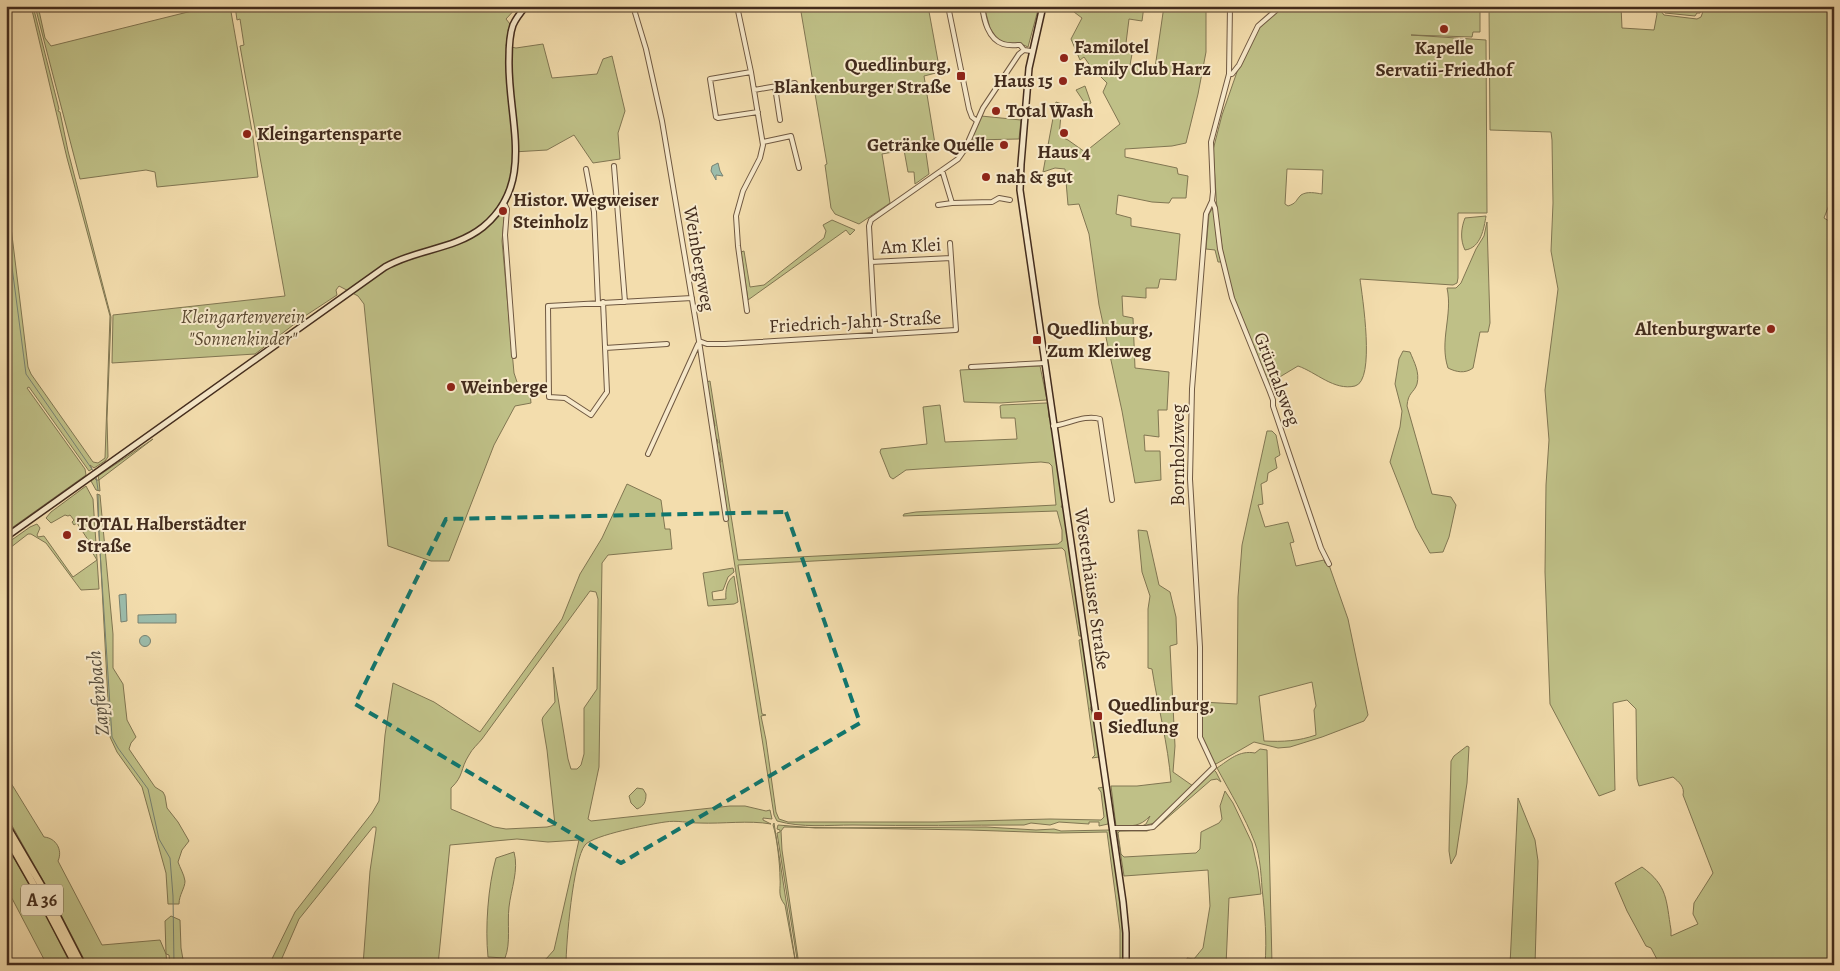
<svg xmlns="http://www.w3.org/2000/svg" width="1840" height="971" viewBox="0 0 1840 971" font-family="Alegreya,serif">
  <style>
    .green { fill: #bfc087; stroke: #817652; fill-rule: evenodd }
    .water { fill: #9bbcab; stroke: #788272 }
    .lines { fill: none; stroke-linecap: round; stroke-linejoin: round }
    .stream { stroke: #788272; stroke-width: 1 }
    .minor-casing { stroke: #6f5841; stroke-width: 6 }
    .secondary-casing { stroke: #432c1d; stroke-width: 8 }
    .motorway-casing { stroke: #432c1d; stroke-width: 9 }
    .minor { stroke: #f7e9ca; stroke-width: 4 }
    .secondary { stroke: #f7e9ca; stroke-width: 5 }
    .motorway { stroke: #f3ddad; stroke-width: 6 }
    .marked { fill: none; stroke: #0f766e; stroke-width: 4; stroke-dasharray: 10 6; stroke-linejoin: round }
    .poi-dot { fill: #8f2418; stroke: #f7e9ca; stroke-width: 2 }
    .labels { text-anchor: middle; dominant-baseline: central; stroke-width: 4; stroke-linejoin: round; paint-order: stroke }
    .shield { fill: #f7e9ca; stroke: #796551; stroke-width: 1 }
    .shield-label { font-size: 18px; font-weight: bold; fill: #432c1d }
    .poi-label { font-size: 19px; font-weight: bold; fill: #432c1d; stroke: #f7e9ca; text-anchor: start }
    .street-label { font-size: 19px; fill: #432c1d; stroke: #f7e9ca }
    .park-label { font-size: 19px; font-style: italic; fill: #5c4a32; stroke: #f7e9ca }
    .water-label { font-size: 20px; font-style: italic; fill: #595040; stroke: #f7e9ca }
  </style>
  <rect width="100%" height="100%" fill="#f3ddad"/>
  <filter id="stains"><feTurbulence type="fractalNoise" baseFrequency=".004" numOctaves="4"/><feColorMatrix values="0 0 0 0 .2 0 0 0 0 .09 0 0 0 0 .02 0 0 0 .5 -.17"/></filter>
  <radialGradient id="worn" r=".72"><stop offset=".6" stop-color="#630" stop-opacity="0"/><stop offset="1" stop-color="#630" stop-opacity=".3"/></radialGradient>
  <path class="green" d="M31 6H33L59 109 58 111 60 112 68 151 111 317 107 419 108 457 105 461 94 468 90 465 92 469 89 471 29 387 27 388 85 469 86 475 6 532V186L28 367 31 374 93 462 98 463 105 458 110 316 67 158Z
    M35 6H38L45 38 51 46 212 6H230L253 137 258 177 157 187 155 172 146 170 80 179Z
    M235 6H518L506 19 510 24 506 46 516 48 543 44 552 78 597 74 603 59 612 56 625 111 618 133 620 159 593 163 574 135 547 150 513 152C514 175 510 187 499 206L505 210 502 241 514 373 519 388 530 393 531 403 515 406 494 445 449 561H431L388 546 364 304 358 296 339 286 336 290 337 295 305 316 255 354 112 363 113 315 285 296 245 74 240 46 244 45 240 19 237 20Z
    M800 6H928L940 72 924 76 935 144 925 146 929 174 915 184 914 172H908L904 150 882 154 890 203 859 224 835 214 831 208 825 165 827 164Z
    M984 6H1039L1028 47 1019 43 1010 44 998 40 990 28Z
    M1076 6H1144L1142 21 1129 19 1125 51 1132 54 1130 65 1155 68 1164 6H1206V52L1198 94 1186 143 1172 146 1125 149V157L1177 168 1178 174 1188 176 1186 198H1172L1169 203 1152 202 1118 195 1116 214 1131 218V226L1180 234 1176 280 1160 279 1158 288H1146V298L1122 296 1123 316 1133 318 1135 368 1169 372 1167 410H1158L1159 437 1144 435 1145 451H1160L1161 480 1135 483 1122 411 1099 305 1089 234 1079 204 1068 205 1065 169 1055 168 1043 172 1056 102 1062 104 1059 136 1068 140 1085 152 1120 124 1103 92 1107 83 1091 67 1084 57 1080 60 1071 39 1082 18 1074 12Z
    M1285 6H1485V11H1480V32H1473L1472 37 1411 35 1486 40 1487 213H1458V278L1457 283 1453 285 1360 279C1362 295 1376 381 1355 386 1334 391 1316 372 1298 366L1268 384 1238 312 1224 262 1217 209 1213 150 1222 115 1238 69 1257 31 1262 24ZM1287 169 1323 170 1322 194C1316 193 1307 191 1301 195 1295 201 1297 203 1288 206L1285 204Z
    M1489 6H1621L1622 28 1654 30 1657 14 1654 6H1657L1664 15 1697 19 1701 17 1705 6H1834V192L1824 218 1834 224V965H1660L1651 948 1646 946 1627 911 1615 883 1642 867C1668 886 1666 900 1671 930V936L1698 924 1693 914 1694 903 1713 873 1683 795C1685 787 1679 782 1673 777L1639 786 1637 779 1636 709 1627 700 1613 703 1615 790 1599 796 1550 704 1545 572 1546 485 1549 440 1545 390 1558 289 1551 251 1553 203 1552 140 1551 132 1490 130Z
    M1661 6H1702L1700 13H1697L1695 16 1665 13Z
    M1085 86 1091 103 1086 105 1076 90Z
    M981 116 1021 120 1019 139 971 140Z
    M1212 209H1214L1217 243H1218L1221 262H1218L1215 250 1206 249 1209 214Z
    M1486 216C1484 228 1481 248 1465 250 1460 240 1461 228 1465 218Z
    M832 220 855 230 850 235 846 230 748 300 741 252 744 251 750 287 764 285 824 238 826 231 823 225Z
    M1487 222 1490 323 1488 332H1480L1473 368C1465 374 1456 372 1448 368 1439 341 1453 315 1447 288H1456L1461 283 1476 249 1484 236Z
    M1403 351 1410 352C1414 362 1420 372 1417 384 1414 393 1408 392 1407 406L1432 494 1451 497 1456 505 1449 537 1443 552 1430 553 1416 528 1390 462 1400 427 1402 411 1395 384 1399 359Z
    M1040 366 1047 400 1000 403 964 402 960 370Z
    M710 381 738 560 1058 544 1062 541V530L1057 511 903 516 904 514 916 512 1056 505 1052 466 1049 463 1041 462 920 469 906 470 893 479 890 477 880 452 881 449 927 444 923 407 940 405 945 442 1017 439 1015 418H1001L1000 406 1002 405 1046 403H1048L1049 417 1051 422 1063 504 1061 507 1063 508 1082 636H1079L1065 551 1062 548 738 565 762 714 766 715 761 716 766 740 776 812 779 819 788 822H936L1050 819 1101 820 1104 817 1101 792 1098 788 1104 787 1109 822 1108 824 1099 826V822H1089V824L1059 822 1050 825 1031 823 1024 825C967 825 910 826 853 825 828 825 802 828 777 821L774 815 728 522V515L726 508 724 489 718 463 721 462 719 452H716V444L718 443 717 439H714L713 427 715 426 706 382Z
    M1267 431H1272L1276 435 1280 455 1275 458 1277 468 1268 473 1267 481 1261 484 1263 504 1258 505 1265 527 1288 522 1294 542 1290 543 1296 566 1324 560 1325 563 1329 565 1348 619 1368 715 1364 721 1322 737 1290 747 1278 748 1254 742 1216 764 1213 761 1201 734 1202 702 1237 704 1238 597 1242 545ZM1312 682 1316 706 1314 710 1316 735C1299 741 1283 742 1264 741L1259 696Z
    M153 439 99 480 100 491 96 490 91 481 95 478 96 480H99L98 476Z
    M627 484 661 500 665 529H670L672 549 608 555 602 563 599 767 588 819 591 821 730 806H745L766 811 770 810 772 819 763 818V820L771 824C748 820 724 824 699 823 688 823 677 820 665 822 651 824 593 835 585 845 573 860 566 943 566 965H535L546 959 554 950 579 840 548 842 517 839 450 845 438 965H363L370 871 376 830V827H373L299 919 279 965H269L295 912 372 813 379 801 385 735 393 683 434 702 480 732 562 619 580 574 602 538ZM590 591 596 592 598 599 597 689 584 708V754L581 765 577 769H571L568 759 553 667 555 702 543 717 542 720 547 750 555 825 547 827 506 829 494 827 451 809V788C464 776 460 769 469 755 472 749 478 744 482 739Z
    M86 486 93 499 99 589 81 590 46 543 31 534H28L6 551V544L30 527 37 524 40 528 37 535 38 537 44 536 73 577 97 560 92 552 94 549 77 523 74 525 72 522 74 520 70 515 68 516 65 515 51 523 46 518 51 512Z
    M97 494 100 495 113 634V668L123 684 127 720 136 737 131 743 129 749 155 787 163 792 165 796 167 808 178 822 189 841 182 850 178 862C180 868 184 874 185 881 185 888 179 895 179 904H168L166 873 142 787 117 752 110 737Z
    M1138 530 1147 531 1159 585 1170 592 1176 617 1177 644 1170 646 1175 746 1173 772 1193 786 1154 823 1140 827 1146 824 1150 816C1140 827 1132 826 1116 826L1111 786H1137L1171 782C1168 744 1158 707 1152 669L1148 668V609L1150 596 1142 572Z
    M733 568 734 572 728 577 723 590 712 592 713 600 726 599C725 591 727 580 734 576L738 602 734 604 708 606 703 573Z
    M1083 639 1092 705 1090 709 1094 713 1099 755V757L1092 758 1095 755 1079 640Z
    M1467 746 1469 747 1467 783 1456 855 1451 864 1449 851 1451 761 1454 756Z
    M1260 749 1267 750 1272 965H1265C1267 939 1265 914 1262 888 1261 873 1260 857 1255 843 1245 817 1230 792 1217 768 1229 760 1239 750 1255 753Z
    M1214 770 1216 772 1221 782 1217 779 1211 780 1158 826 1147 831H1120L1118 833 1121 854 1124 857 1196 853 1200 849 1201 832 1219 823 1222 819 1220 806 1225 791 1233 803 1252 843 1258 870 1261 894 1229 898 1226 965H1187V958L1194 959 1203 948 1210 906 1208 870 1124 876 1117 831 1146 830 1158 824Z
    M6 775 44 837C56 838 63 850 58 861L102 945 160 940 166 954 165 921 171 916 180 920 181 948 184 965H170L169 955 166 954 167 965H87L45 884 6 815Z
    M637 788 643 789 646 794C646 802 644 806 637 809L631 803 629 796Z
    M1518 798 1535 840 1538 861 1535 965H1510Z
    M774 823 796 965 785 905C777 895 781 889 780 878 780 865 777 837 773 825Z
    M778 825 815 828 986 827 1036 830 1054 829 1061 831 1109 830 1111 832 1123 918 1124 965H1120V930L1107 832 1058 833 969 830 784 827 781 831 782 850 799 965H798L777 833 780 832V830L777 829Z
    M6 844 41 905 71 965H47L6 887Z
    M514 852C519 870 511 889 509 907 507 924 511 943 505 958L488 957C485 928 488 886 496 858Z"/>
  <path class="water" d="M718 163 720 171 723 176 716 175V180L711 171 712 166Z
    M126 594 127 621 121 622 119 595Z
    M176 614V623H138V615Z
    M139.5 641a5.5 5.5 0 1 1 11 0a5.5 5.5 0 1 1-11 0Z"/>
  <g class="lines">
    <path class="stream" d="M6 221 26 374 94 472
      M96 476 98 490
      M98 495 99 535 112 737 118 748 148 789 159 839 170 858 173 896 174 965"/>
    <defs>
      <path id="minor" d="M633 6 646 49 662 121 699 341 726 519
        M737 6 751 72 763 145 760 158 743 191 736 216 738 246 747 311
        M948 6 969 109 972 117 977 121
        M982 6C984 20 988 39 1003 44 1009 46 1014 45 1020 45L1024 50
        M751 72 710 79 716 117 718 118 758 112
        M1229 74H1232L1239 65 1258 26 1281 6
        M775 87 780 120
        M754 90 795 83
        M763 142 791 136 799 168
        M614 166 625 302
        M586 169 594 212 598 303
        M942 170 952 203 992 202 999 198 1010 200
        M1212 201 1215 208 1220 249 1232 298 1270 392 1273 400V406L1321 548 1329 564
        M505 205 507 209 505 235 514 356
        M938 205 952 203
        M871 262 951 258
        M603 302 607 392 591 415 565 398 549 397 548 306 692 298
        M875 335 869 226 871 220 958 159 965 149 983 108 1019 54 1024 50 1031 51
        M699 341 707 344H725L956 330 950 243
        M605 348 667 344
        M971 367 1045 363
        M1053 426C1068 424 1086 414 1100 419L1112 500
        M648 454 698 344
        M1112 828H1146L1153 827 1214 767 1200 737V647L1190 479 1192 389 1206 214 1212 201 1213 192 1211 142 1229 74 1230 6"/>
      <path id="secondary" d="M1043 6 1029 68 1021 164 1020 190 1123 902 1126 933V965
        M6 537 385 267C416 249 454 250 483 227 537 183 507 117 509 59 509 48 509 36 513 25 516 18 521 12 526 6"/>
      <path id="motorway" d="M6 825 41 885 82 965
        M6 836 35 887 76 965"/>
    </defs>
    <use href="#minor" class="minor-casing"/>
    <use href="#secondary" class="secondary-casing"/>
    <use href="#motorway" class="motorway-casing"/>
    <use href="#minor" class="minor"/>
    <use href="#secondary" class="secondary"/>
    <use href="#motorway" class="motorway"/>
  </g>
  <path class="marked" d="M786 512 860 723 621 863 355 704 446 519Z"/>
  <g class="poi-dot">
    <circle cx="1444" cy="29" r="5"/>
    <circle cx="1064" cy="58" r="5"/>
    <rect x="956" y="71" width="10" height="10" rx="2.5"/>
    <circle cx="1063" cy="81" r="5"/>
    <circle cx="996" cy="111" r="5"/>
    <circle cx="1064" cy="133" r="5"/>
    <circle cx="247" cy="134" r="5"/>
    <circle cx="1004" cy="145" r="5"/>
    <circle cx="986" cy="177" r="5"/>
    <circle cx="503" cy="211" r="5"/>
    <circle cx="1771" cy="329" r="5"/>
    <rect x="1032" y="335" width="10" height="10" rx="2.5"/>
    <circle cx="451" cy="387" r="5"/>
    <circle cx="67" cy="535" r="5"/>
    <rect x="1093" y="711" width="10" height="10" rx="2.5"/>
  </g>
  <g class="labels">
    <rect class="shield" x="21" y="884.5" width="42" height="31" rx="4"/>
    <g class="shield-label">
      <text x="42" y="900">A 36</text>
    </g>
    <g class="poi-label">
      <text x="1074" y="47">Familotel<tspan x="1074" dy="22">Family Club Harz</tspan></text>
      <text x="1444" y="48" text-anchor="middle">Kapelle<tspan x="1444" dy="22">Servatii-Friedhof</tspan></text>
      <text x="951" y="65" text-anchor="end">Quedlinburg,<tspan x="951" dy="22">Blankenburger Straße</tspan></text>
      <text x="1053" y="81" text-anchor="end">Haus 15</text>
      <text x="1006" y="111">Total Wash</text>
      <text x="257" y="134">Kleingartensparte</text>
      <text x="994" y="145" text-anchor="end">Getränke Quelle</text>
      <text x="1064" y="152" text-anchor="middle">Haus 4</text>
      <text x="996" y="177">nah &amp; gut</text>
      <text x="513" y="200">Histor. Wegweiser<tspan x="513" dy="22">Steinholz</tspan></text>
      <text x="1047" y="329">Quedlinburg,<tspan x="1047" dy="22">Zum Kleiweg</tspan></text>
      <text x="1761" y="329" text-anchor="end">Altenburgwarte</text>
      <text x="461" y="387">Weinberge</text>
      <text x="77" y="524">TOTAL Halberstädter<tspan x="77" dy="22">Straße</tspan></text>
      <text x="1108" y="705">Quedlinburg,<tspan x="1108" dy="22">Siedlung</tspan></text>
    </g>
    <g class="street-label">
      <text transform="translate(911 246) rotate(-3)">Am Klei</text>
      <text transform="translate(699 259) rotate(80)">Weinbergweg</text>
      <text transform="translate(855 322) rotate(-3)">Friedrich-Jahn-Straße</text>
      <text transform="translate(1277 379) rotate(69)">Grüntalsweg</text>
      <text transform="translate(1178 455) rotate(-90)">Bornholzweg</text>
      <text transform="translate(1092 589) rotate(82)">Westerhäuser Straße</text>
    </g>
    <g class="park-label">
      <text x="243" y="317">Kleingartenverein<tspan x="243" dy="22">"Sonnenkinder"</tspan></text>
    </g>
    <g class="water-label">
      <text transform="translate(98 693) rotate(-96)">Zapfenbach</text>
    </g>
  </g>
  <rect width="1840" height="971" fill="none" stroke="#f3ddad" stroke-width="25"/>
  <rect x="8" y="8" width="1825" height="956" fill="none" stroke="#432c1d" stroke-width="2.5"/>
  <rect x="12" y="12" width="1815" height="946" fill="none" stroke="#432c1d"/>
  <rect width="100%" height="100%" filter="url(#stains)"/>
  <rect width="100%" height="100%" fill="url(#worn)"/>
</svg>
